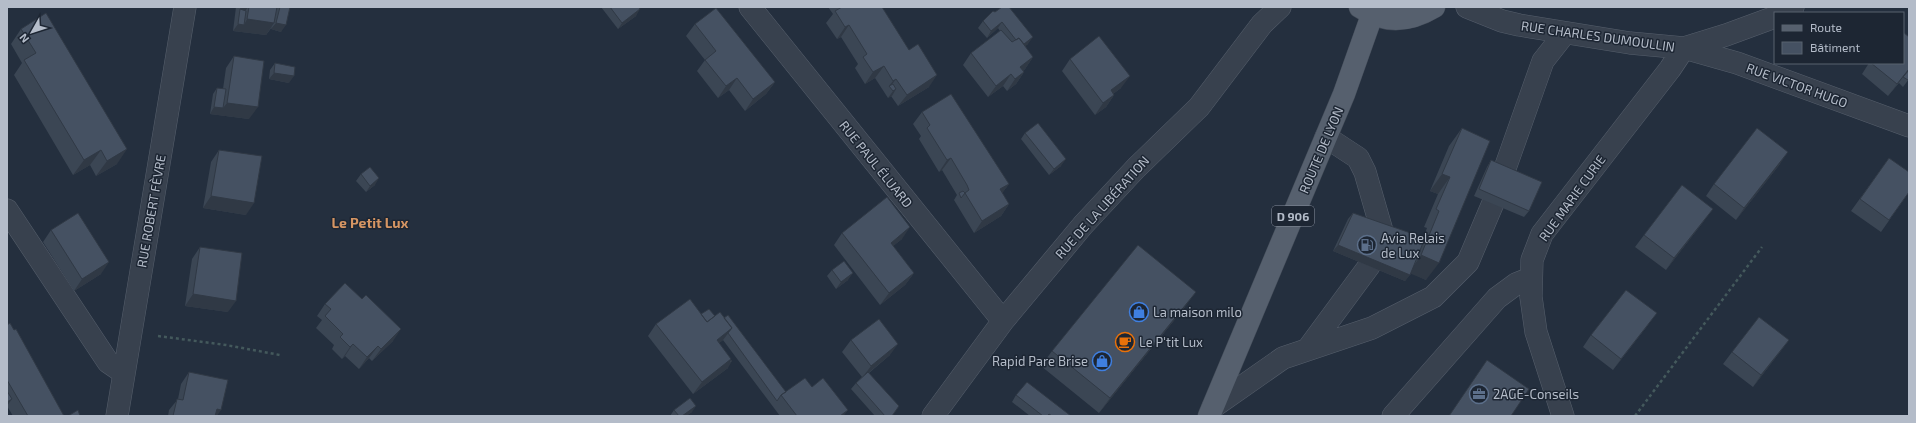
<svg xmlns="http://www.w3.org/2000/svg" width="1916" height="423" viewBox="0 0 1916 423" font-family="'Exo 2',sans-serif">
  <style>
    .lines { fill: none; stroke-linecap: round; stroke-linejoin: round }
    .minor-casing { stroke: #565f6c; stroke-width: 23 }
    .major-casing { stroke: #414a57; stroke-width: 23 }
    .path { stroke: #44595c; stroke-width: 2.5; stroke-dasharray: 3 3; stroke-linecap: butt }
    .minor { stroke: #38414e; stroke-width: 22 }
    .major { stroke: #56606e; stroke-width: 22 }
    .wall { fill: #3b4654 }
    .shaded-wall { fill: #303945 }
    .building { fill: #455162; stroke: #303945 }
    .labels { text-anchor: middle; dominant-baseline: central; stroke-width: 3; stroke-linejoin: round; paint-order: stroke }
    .shield { fill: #1d2633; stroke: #878f9c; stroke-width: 1 }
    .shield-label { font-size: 12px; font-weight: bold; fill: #b4bcc9 }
    .street-label { font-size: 13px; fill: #b4bcc9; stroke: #1d2633 }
    .poi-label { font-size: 13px; fill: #b4bcc9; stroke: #1d2633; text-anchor: start }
    .neighbourhood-label { font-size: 14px; font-weight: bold; fill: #d59563; stroke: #1d2633 }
  </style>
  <rect width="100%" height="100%" fill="#242f3e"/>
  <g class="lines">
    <defs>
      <path id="minor" d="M750 7 1003 321
        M1467 7 1502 21 1519 25 1630 43 1684 48 1726 35 1775 17
        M1783 13 1793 7
        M1684 48 1737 63 1909 126
        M1326 137 1358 158 1365 172 1382 231
        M1503 174 1543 61 1565 33
        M7 210 108 362 124 373
        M1307 350 1369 266
        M1213 407 1283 358 1372 328 1433 297 1468 262 1493 203
        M117 416 185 7
        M933 416 1003 321 1083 225 1136 168 1199 107 1262 24 1280 7
        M1393 416 1497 298 1516 284 1531 278
        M1563 416 1536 332 1531 297 1532 260 1542 234 1670 69 1684 48"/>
      <path id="major" d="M1360 7C1385 24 1409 22 1434 7
        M1209 416 1344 94 1372 15"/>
    </defs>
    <use href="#minor" class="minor-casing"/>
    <use href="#major" class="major-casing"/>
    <path class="path" d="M158 336 226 345 280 355
      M1635 416 1762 247"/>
    <use href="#minor" class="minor"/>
    <use href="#major" class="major"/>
  </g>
  <path class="wall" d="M236 7H290L281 32 271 29 272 27 266 35 233 31Z
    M601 7H639L636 16 618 29Z
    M828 7H882L929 87 898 106 891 96 888 98 875 78 865 84 855 68 858 64 841 37 837 39 826 23 833 14Z
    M995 12 1028 44 1025 46 1033 57 1025 69 1023 71 1024 72 1016 84 1007 91 1003 86 988 97 963 65 971 53 1000 31 998 28 987 38 978 28 983 21Z
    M695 24 775 82 766 94 745 111 729 90 718 98 697 71 705 60 686 36Z
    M21 29 117 164 96 176 90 165 73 175 14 75 22 63 11 44Z
    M234 56 249 119 210 114 213 94 217 88 223 89 226 68Z
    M1070 59 1121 88 1113 94 1114 95 1106 107 1095 115 1062 71Z
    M275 63 289 83 269 79 270 70Z
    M1869 63H1903L1909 79 1903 87 1899 83 1888 96 1862 74Z
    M922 112 1009 184 1002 193 1009 204 1001 216 974 233 954 200 957 195 942 170 939 172 919 139 921 136 913 124Z
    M1462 128 1426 280 1411 273 1405 281 1333 251 1348 219 1353 213 1423 238 1427 228 1424 227 1438 194 1430 191 1449 146Z
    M1025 133 1061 166 1049 175 1021 139Z
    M219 150 246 215 203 208 211 162Z
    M1889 158 1909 192 1881 232 1851 211Z
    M1491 160 1529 211 1524 217 1474 196 1487 167Z
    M1780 164 1736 220 1706 196 1714 184Z
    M361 174 375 185 366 192 356 181Z
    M1704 221 1666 270 1635 247 1644 235Z
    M51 230 101 274 74 291 43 242Z
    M842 233 902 239 893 246 914 273 905 285 880 305 834 245Z
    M200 247 228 312 185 306 192 259Z
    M832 270 848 280 836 289 827 276Z
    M325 304 393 341 372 361 369 358 359 369 345 356 342 359 332 349 334 345 316 328 322 320 317 316Z
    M1185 307 1099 413 1041 366 1052 351Z
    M701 314 715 316 786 392 812 387 848 410 843 416H780L723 340 719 343 728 368 693 394 648 336 656 324Z
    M7 325 14 330 64 416H13L7 406Z
    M1648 325 1613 370 1583 347 1591 335Z
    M851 340 890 355 869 373 892 416H875L851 389 856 383 862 377 842 352Z
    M1789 340 1780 352 1753 387 1723 364 1732 352Z
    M189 372 217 416H168L169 410 178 399 181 384Z
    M1016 395 1071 416H1030L1012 402Z
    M674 410 692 412 686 416H670Z"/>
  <path class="shaded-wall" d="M241 7H248L241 17 240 9Z
    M640 9 636 16 618 29 622 23Z
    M247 19 274 23 266 35 233 31 238 24 244 25Z
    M1002 22 998 28 987 38 991 31Z
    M276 23 286 25 281 32 271 29Z
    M849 25 841 37 837 39 845 27Z
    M1033 37 1028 44 1017 53 1021 46Z
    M1033 57 1025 69 1014 78 1020 67Z
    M884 66 875 78 865 84 873 72Z
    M1909 69V71L1903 77 1888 96 1897 84Z
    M1024 72 1016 84 1007 91 1015 79Z
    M274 73 294 76 289 83 269 79Z
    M1011 74 1003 86 988 97 996 86Z
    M937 75 929 87 898 106 907 95Z
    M1130 76 1121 88 1102 102 1111 90Z
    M737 78 729 90 718 98 726 86Z
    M896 79 890 87 889 86 893 81Z
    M775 82 766 94 745 111 753 99Z
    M896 89 892 96 888 98 893 91Z
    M1114 95 1106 107 1095 115 1103 103Z
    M227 103 258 107 249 119 210 114 214 107 223 108Z
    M127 149 117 164 96 176 107 161Z
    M101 150 90 165 73 175 84 160Z
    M1788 152 1780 164 1736 220 1744 208Z
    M951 158 942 170 939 172 947 160Z
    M1066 159 1061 166 1049 175 1054 169Z
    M1442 174 1450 177 1438 194 1430 191Z
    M379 178 375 185 366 192 370 186Z
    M1009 184 1000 196V189Z
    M211 196 254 203 246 215 203 208Z
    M1009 204 1001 216 974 233 982 221Z
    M1713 209 1704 221 1666 270 1674 258Z
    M910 227 902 239 882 255 891 243Z
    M1338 245 1410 275 1405 281 1333 251Z
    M1421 255 1439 263 1426 280 1409 273Z
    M109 262 101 274 74 291 82 279Z
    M853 273 848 280 836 289 841 282Z
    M914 273 905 285 880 305 889 293Z
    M1196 292 1185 307 1099 413 1110 398Z
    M193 294 236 301 228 312 185 306Z
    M1657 313 1648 325 1613 370 1621 359Z
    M732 328 723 340 714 347 717 340Z
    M401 329 393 341 372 361 381 349Z
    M1789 340 1780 352 1753 387 1761 375Z
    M353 344 345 356 342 359 350 347Z
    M898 344 890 355 862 378 871 366Z
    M378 346 369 358 359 369 367 357Z
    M731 359 728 365 732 361 728 368 693 394 702 382Z
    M12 399 7 406V402Z
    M696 406 692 412 686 416H682Z
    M217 409 221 410 217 416H212Z
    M848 410 843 416H840Z"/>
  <path class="building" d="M249 7H277L274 23 247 19Z
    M280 7H290L286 25 276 23Z
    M610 7H639L640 9 622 23Z
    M842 7H882L909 50 918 44 937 75 907 95 896 79 893 81 884 66 873 72 863 57 867 54 849 25 845 27 835 11Z
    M1002 7H1009L1033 37 1024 44 1019 38 1016 40 1002 22 991 31 983 21 993 11 995 12Z
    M716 8 775 82 753 99 737 78 726 86 705 60 716 51 695 24Z
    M240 9 246 11 244 25 238 24Z
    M46 13 127 149 107 161 101 150 84 160 24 60 36 53 21 29Z
    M1001 30 1012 42 1019 38 1033 57 1020 67 1024 72 1015 79 1011 74 996 86 971 53Z
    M1903 32 1909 37V69L1897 84 1871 63H1903Z
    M1099 36 1130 76 1111 90 1114 95 1103 103 1070 59Z
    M234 56 264 61 258 107 227 103Z
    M275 63 295 67 294 76 274 73Z
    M1909 70V79L1908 80 1903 77Z
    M893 84 896 89 893 91 889 86Z
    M217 88 226 89 223 108 214 107Z
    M951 94 1009 184 1000 189 1009 204 982 221 965 193 969 190 967 185 951 158 947 160 927 128 930 125 922 112Z
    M1038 123 1066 159 1054 169 1025 133Z
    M1462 128 1490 141 1439 263 1421 255 1439 211 1436 209 1450 177 1442 174Z
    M1757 128 1788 152 1744 208 1714 184Z
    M219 150 262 156 254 203 211 196Z
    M1889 158 1909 172V192L1889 220 1860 199Z
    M1491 160 1542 182 1529 211 1479 189Z
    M370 167 379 178 370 186 361 174Z
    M1682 185 1713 209 1674 258 1644 235Z
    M963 191 965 193 961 198 959 193Z
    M887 197 910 227 891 243 914 273 889 293 842 233Z
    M78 213 109 262 82 279 51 230Z
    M1353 213 1425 238 1410 275 1338 245Z
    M1138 245 1196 292 1110 398 1052 351Z
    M200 247 242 253 236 301 193 294Z
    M844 261 853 273 841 282 832 270Z
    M345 283 362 299 366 295 401 329 381 349 378 346 367 357 353 344 350 347 340 337 343 334 325 316 331 309 325 304Z
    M1626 290 1657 313 1621 359 1591 335Z
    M690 299 707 322 720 312 732 328 717 340 731 359 702 382 656 324Z
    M709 309 715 316 707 322 701 314Z
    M728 315 786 392 781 395 777 401 728 333 732 328 724 318Z
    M1759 317 1789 340 1761 375 1732 352Z
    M879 319 898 344 871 366 851 340Z
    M10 323 14 330 16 329 64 416H28L7 380V325Z
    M731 360 732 361 728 365Z
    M1487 360 1529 389 1511 416H1449Z
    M189 372 228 380 221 410 217 409 215 416H173L177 399 183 400Z
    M868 372 899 406 892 416H885L856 383Z
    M805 378 812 387 823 378 848 410 840 416H797L781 395Z
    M1027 382 1071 416H1052L1049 414 1047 416H1043L1016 395Z
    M7 391 12 399 7 402Z
    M690 398 696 406 682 416H679L674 410Z
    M78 410 80 416H68Z"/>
  <defs>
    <symbol id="fuel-ring" viewBox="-11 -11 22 22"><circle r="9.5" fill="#1d2633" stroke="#5c6f8a" stroke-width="1.5"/><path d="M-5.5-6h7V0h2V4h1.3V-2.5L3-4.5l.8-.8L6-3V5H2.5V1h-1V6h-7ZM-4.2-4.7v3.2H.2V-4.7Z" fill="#5c6f8a"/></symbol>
    <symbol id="shop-ring" viewBox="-11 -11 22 22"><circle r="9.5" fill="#1d2633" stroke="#3f7fe0" stroke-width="1.5"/><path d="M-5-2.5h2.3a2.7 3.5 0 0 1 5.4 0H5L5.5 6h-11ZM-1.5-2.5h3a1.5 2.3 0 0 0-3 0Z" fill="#3f7fe0"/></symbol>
    <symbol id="cafe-ring" viewBox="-11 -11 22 22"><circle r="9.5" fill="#1d2633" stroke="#e8710a" stroke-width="1.5"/><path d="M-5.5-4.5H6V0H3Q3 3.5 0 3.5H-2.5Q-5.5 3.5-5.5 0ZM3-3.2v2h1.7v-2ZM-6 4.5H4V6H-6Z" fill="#e8710a"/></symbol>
    <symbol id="office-ring" viewBox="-11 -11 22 22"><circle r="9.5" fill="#1d2633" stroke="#5c6f8a" stroke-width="1.5"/><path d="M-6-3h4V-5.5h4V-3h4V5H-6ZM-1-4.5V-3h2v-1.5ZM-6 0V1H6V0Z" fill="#5c6f8a"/></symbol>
  </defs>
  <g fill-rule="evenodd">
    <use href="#fuel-ring" x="1356" y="234" width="22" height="22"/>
    <use href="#shop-ring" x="1128" y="301" width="22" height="22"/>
    <use href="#cafe-ring" x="1114" y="331" width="22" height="22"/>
    <use href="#shop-ring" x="1091" y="350" width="22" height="22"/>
    <use href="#office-ring" x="1468" y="383" width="22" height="22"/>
  </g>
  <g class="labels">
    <rect class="shield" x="1272" y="206" width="42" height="20" rx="3"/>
    <g class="shield-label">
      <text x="1293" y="216">D 906</text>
    </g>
    <g class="street-label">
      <text transform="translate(1598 36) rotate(8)">RUE CHARLES DUMOULLIN</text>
      <text transform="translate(1797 85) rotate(20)">RUE VICTOR HUGO</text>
      <text transform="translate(1321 150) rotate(-67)">ROUTE DE LYON</text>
      <text transform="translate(876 164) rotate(51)">RUE PAUL ÉLUARD</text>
      <text transform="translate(1572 198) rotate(-54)">RUE MARIE CURIE</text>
      <text transform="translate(1102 207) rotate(-48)">RUE DE LA LIBÉRATION</text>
      <text transform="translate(151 211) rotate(-80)">RUE ROBERT FÈVRE</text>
    </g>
    <g class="poi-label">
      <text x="1381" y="238">Avia Relais<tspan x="1381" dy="15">de Lux</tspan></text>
      <text x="1153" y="312">La maison milo</text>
      <text x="1139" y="342">Le P'tit Lux</text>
      <text x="1088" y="361" text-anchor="end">Rapid Pare Brise</text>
      <text x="1493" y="394">2AGE-Conseils</text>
    </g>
    <g class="neighbourhood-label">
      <text x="370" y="222">Le Petit Lux</text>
    </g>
  </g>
  <rect width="1916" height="423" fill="none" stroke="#b4bcc9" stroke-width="16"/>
  <rect x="1774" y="12" width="130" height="52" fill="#1d2633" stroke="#59626f"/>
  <rect x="1782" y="25" width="20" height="6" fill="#56606e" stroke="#59626f"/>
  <text x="1810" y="32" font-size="12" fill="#b4bcc9">Route</text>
  <rect x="1782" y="42" width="20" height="12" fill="#455162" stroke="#59626f"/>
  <text x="1810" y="52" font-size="12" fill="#b4bcc9">Bâtiment</text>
  <g transform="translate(32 32) rotate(231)" stroke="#1d2633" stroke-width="3" paint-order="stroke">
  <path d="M0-3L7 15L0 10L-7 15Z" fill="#b4bcc9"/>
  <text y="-6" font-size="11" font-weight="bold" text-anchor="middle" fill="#b4bcc9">N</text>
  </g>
</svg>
